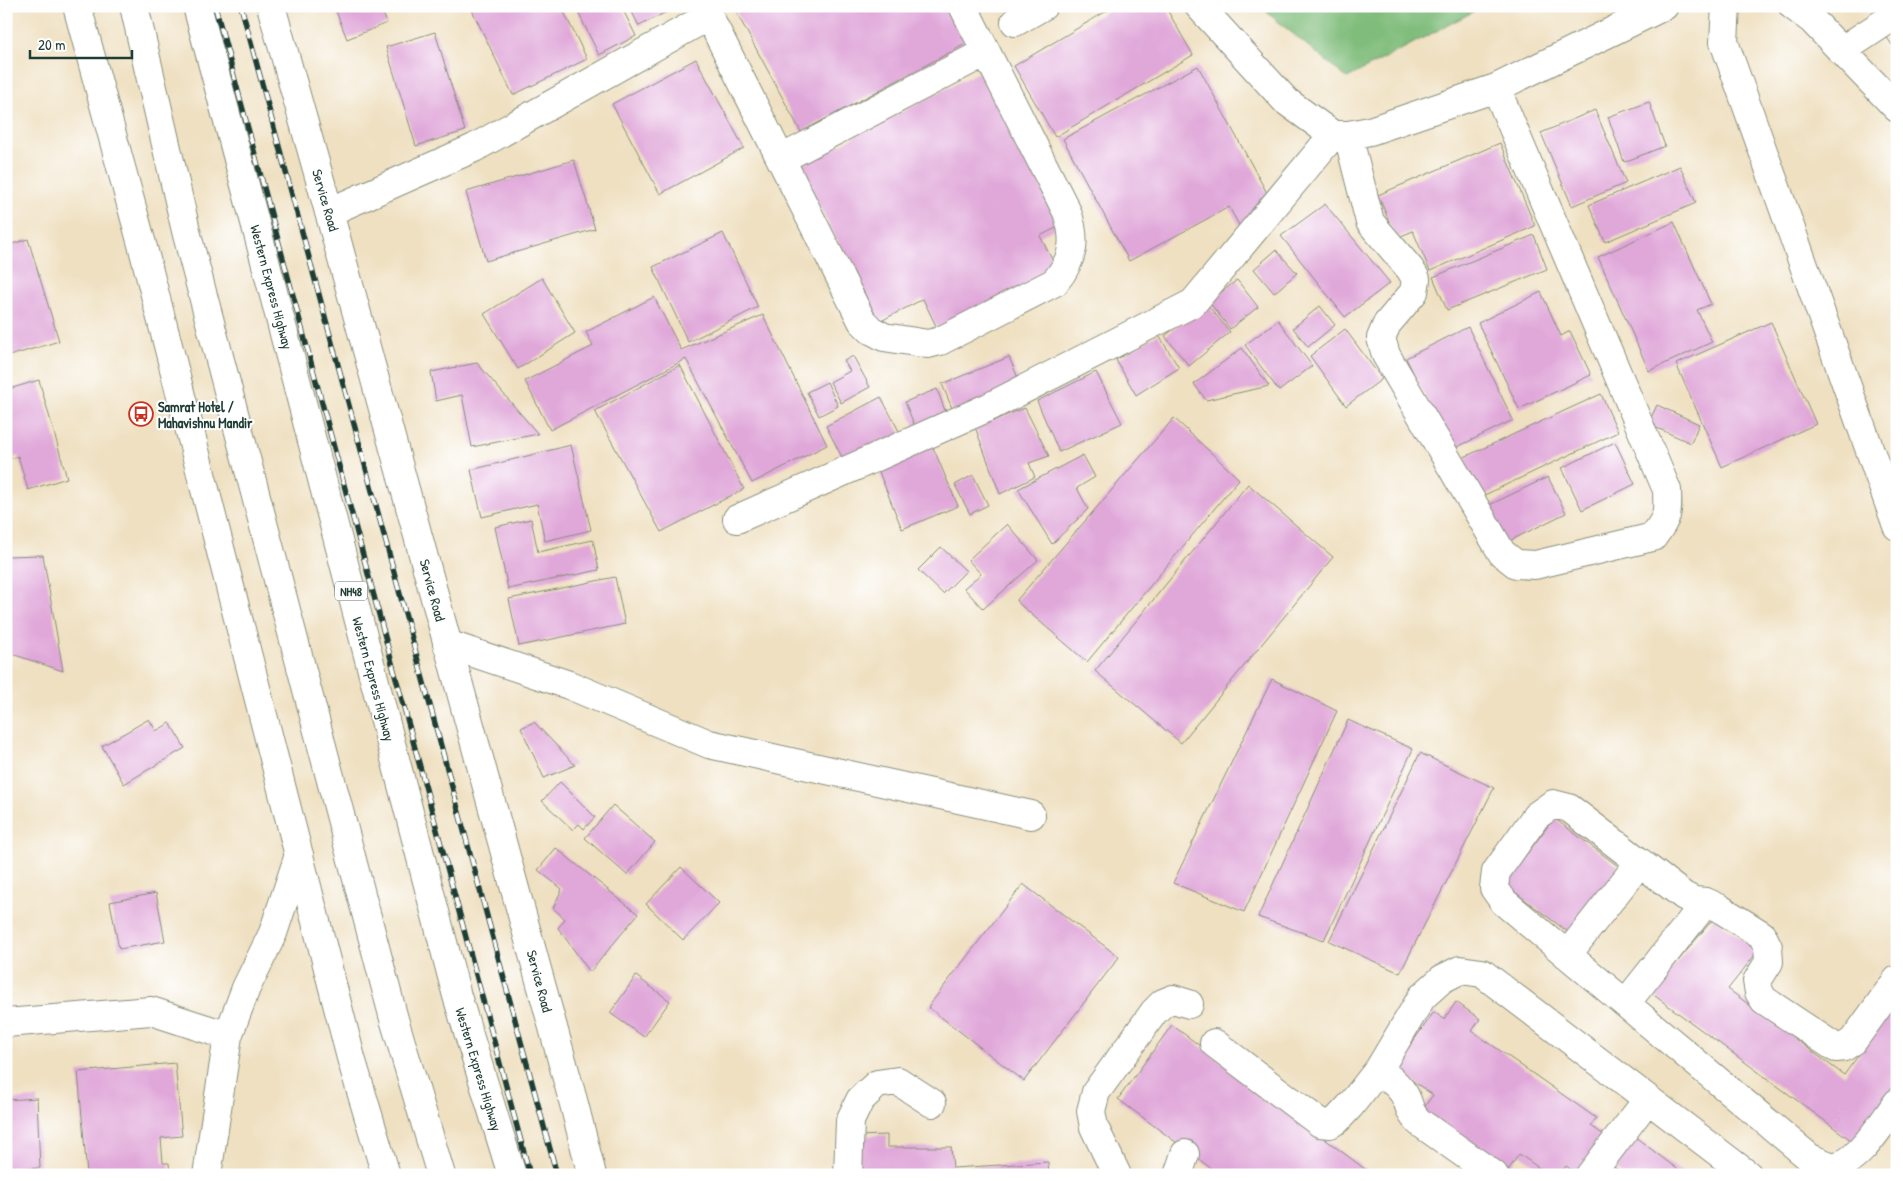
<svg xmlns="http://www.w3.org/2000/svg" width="1903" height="1181" font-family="'Patrick Hand',sans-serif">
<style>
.forest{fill:#80bd7c;stroke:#507d58}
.building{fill:#e0a7d9}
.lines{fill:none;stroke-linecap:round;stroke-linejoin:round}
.minor-casing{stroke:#878e7a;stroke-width:30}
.major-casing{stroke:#878e7a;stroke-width:30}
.highway-casing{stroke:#878e7a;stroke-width:30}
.minor{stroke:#fff;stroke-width:28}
.major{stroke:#fff;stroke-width:28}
.highway{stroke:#fff;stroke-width:28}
.rail-casing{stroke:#1f3d34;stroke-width:5.5}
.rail{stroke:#fff;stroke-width:4;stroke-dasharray:11;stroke-linecap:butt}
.labels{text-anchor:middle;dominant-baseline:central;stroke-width:4;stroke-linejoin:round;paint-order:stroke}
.shield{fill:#fff;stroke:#627771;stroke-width:1}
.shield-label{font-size:12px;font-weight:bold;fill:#1f3d34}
.street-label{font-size:14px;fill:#1f3d34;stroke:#fff}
.poi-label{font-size:14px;font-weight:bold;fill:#1f3d34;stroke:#fff;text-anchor:start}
</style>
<rect width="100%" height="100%" fill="#fff"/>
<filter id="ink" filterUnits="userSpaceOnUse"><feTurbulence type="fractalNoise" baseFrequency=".02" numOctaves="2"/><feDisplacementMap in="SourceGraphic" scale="10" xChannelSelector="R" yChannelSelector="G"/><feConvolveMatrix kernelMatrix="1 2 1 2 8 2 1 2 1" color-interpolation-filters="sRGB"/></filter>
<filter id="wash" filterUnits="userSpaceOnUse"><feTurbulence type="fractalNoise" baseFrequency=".0096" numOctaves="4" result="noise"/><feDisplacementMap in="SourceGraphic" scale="20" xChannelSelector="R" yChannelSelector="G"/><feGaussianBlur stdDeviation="1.12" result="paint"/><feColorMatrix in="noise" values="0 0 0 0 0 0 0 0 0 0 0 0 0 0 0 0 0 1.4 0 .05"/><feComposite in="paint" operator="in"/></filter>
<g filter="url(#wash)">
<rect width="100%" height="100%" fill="#efe0c1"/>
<!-- forest -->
<path class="forest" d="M1263,6h221l-137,72 -78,-64z"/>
<g id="blocks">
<!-- building -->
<path class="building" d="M334,6h65l-16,7 4,10 -40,16z
M470,6h91l26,53 -74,36z
M575,6h46l15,30 -37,19z
M629,6h42l1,3 -33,17z
M733,6h220l18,35 -170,91z
M1115,6h50l28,49 -138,82 -41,-71z
M1897,18v34l-16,-23z
M435,32l30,99 -49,15 -30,-99z
M696,59l48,89 -84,46 -48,-90z
M1198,66l76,140 -35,19 -10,-18 -100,54 -66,-122z
M984,69l76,157 -20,10 17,33 -119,61 -15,-31 -44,23 -80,-156z
M1649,102l16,44 -41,16 -16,-45z
M1595,110l31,73 -54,23 -31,-73z
M1500,143l35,83 -105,45 -17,-40 -17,7 -18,-43z
M574,160l21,69 -109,32 -20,-69z
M1680,166l16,37 -91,39 -16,-37z
M1325,204l65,79 -45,34 -64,-81z
M1674,222l37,82 -14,6 15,32 -63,29 -51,-114z
M723,233l35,74 -70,35 -35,-75z
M1534,235l13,34 -100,41 -14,-33z
M28,239l31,102 -53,16v-111z
M1276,250l21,23 -23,20 -20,-24z
M542,278l33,55 -57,36 -34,-55z
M1237,280l21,27 -28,22 -21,-27z
M1541,292l20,44 9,-5 21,44 -72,34 -41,-86z
M654,297l27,53 82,-35 64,130 -75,38 -66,-124 -136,71 -25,-49 68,-35 -7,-14z
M1206,303l24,29 -41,34 -24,-30z
M1320,306l15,19 -27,22 -15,-19z
M1278,320l34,46 -33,25 -34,-46z
M1771,322l45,102 -94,43 -46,-103z
M1468,327l45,93 -62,30 -45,-92z
M1345,329l37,50 -36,27 -36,-50z
M1158,334l21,34 -43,27 -20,-35z
M1242,348l27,38 -63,14 -12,-16z
M853,356l17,31 -29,16 -11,-21 20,-11 -6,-10z
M1009,357l12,28 -67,28 -12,-29z
M477,363l61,71 -66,13 -10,-52 -26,6 -5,-29z
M680,365l64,124 -83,43 -66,-121z
M1096,372l26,51 -63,29 -22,-51z
M39,380l28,98 -39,12 -10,-34 -12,4v-70z
M827,382l11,24 -19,10 -12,-24z
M937,389l10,27 -31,13 -11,-27z
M1601,394l17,38 -140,66 -18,-39z
M881,397l20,38 -56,28 -19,-37z
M1657,405l42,19 -8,19 -43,-19z
M1025,408l24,48 -20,7 6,14 -35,17 -25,-67z
M1174,418l65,61 -152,183 -71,-61z
M1615,442l20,42 -53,26 -20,-42z
M571,445l20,85 -46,11 -8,-37 -55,13 -11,-47z
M932,445l26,61 -56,23 -25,-62z
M1083,455l12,22 -18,11 11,21 -36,35 -34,-55z
M973,475l15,30 -18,9 -15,-29z
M1548,477l18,36 -63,31 -18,-37z
M1248,484l85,73 -152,186 -86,-72z
M531,519l7,33 55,-12 6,30 -91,19 -13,-62z
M1007,524l31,36 -55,49 -19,-21 17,-14 -13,-14z
M941,547l25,24 -23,23 -25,-24z
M43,555l20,116 -57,-19v-96z
M615,577l10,47 -106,22 -10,-47z
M1272,679l65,32 -93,201 -71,-29z
M149,719l7,12 14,-8 15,25 -61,36 -22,-38z
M1348,720l65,29 -89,191 -66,-23z
M534,722l41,43 -31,13 -23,-50z
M1420,753l74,35 -94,185 -71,-32z
M560,782l35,35 -11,12 -5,-5 -6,6 -31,-29z
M613,805l42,37 -28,33 -42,-37z
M1554,818l72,54 -50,66 -72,-54z
M556,848l82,66 -48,58 -32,-44 7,-9 -12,-11 9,-19 -24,-19z
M681,867l38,36 -36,37 -37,-36z
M1023,884l96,73 -95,124 -96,-74z
M156,893l9,48 -46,8 -9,-47z
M1714,918l44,33 -30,38 116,86 53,-72v93l-38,50 -208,-153z
M636,976l34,25 -26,36 -34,-24z
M1456,1002l24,17 -8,12 124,87 -5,8 16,11 -29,38 -12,-9 -7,9h-10l-30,-21 -14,21 -86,-61 14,-19 -39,-27 40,-56 10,7z
M1172,1025l201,150h-153l-102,-76z
M175,1063l7,73 -21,2 2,25h6l1,12h-62v-3l-21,2 -9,-102z
M37,1098l3,70 -34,2v-70z
M887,1135v12h64l2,21 95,-6 1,13h-191l-1,-39z
M1634,1136l51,39h-62l-11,-10z"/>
</g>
</g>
<g filter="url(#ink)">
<use href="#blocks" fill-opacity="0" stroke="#878e7a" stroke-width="1"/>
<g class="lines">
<!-- minor casing -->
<g class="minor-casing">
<path id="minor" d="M1199,6l87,95 47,34h15l22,-4 126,-43 168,-82
M1726,6l-2,36 173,484
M1793,6l19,14 85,88
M1015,22l28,-16
M1841,51l56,-37
M1348,135l22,87 40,47 6,10 -2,13 -27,32 -6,14 5,17 116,198 14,11 19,1 118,-28c15,-20 15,-22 14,-47l-171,-402
M781,159l205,-107
M329,212l145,-64 235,-132 153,305 9,9 13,7 44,7 12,-3 115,-59c19,-23 22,-42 12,-70l-104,-206
M737,519l252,-112 204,-104 140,-168
M447,644l122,41 140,59 322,71
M1567,955l73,-93
M1897,980l-44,61 -9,6 -8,1 -72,-48 -5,-8 -2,-11 12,-19 -1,-15 -6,-12 -43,-27 -13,-6 -12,-1 -10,-5 -115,-88 -16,-4 -17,12 -40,56 -2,16 10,14 306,256c6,2 15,7 22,8 24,2 51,-45 65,-63
M1626,1003l80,-101
M6,1023l145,-12 77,25
M1214,1043l106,80 10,1 7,-4 13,-14 29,-37 43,-72 20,-18 18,-9 22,3 266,202
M1379,1069c9,9 22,17 27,29 5,11 3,14 13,24l75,53
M207,1175l21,-139 18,-48 27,-55 26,-78
M848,1175l2,-54 10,-21 17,-16 21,-3 34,22
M1117,1175l-23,-48 -3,-16 5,-19 58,-80 9,-9 10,-4 16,5
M1178,1175l7,-21
M1590,1175l58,-76"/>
</g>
<!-- major casing -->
<g class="major-casing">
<path id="major" d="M77,6l66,242 208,810 35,117
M271,6l58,206 245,892 18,71"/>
</g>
<!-- highway casing -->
<g class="highway-casing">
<path id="highway" d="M134,6l53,229 207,784 47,156
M197,6l56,209 204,781 55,179"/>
</g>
<!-- minor -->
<use href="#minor" class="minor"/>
<!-- major -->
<use href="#major" class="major"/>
<!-- highway -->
<use href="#highway" class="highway"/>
<!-- rail casing -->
<g class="rail-casing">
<path id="rail" d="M215,6l315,1169
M241,6l316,1169"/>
</g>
<!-- rail -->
<use href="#rail" class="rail"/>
</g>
</g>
<!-- icons -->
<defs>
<g id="bus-ring" transform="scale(1.25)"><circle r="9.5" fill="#fff" stroke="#c8321e" stroke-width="1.5"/><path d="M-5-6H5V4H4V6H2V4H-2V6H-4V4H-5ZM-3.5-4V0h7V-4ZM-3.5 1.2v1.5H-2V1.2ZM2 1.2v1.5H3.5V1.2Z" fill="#c8321e"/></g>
</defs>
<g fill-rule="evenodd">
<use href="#bus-ring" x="141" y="414"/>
</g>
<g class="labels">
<!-- shield labels -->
<rect class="shield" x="335" y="581.5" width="32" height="19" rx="4"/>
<g class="shield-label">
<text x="351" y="591">NH48</text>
</g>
<!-- street labels -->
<g class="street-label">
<text transform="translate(326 200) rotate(74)">Service Road</text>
<text transform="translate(272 287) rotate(75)">Western Express Highway</text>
<text transform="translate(433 590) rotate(75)">Service Road</text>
<text transform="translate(374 679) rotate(75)">Western Express Highway</text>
<text transform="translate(540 981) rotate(75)">Service Road</text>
<text transform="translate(479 1069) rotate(73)">Western Express Highway</text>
</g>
<!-- poi labels -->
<g class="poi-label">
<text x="158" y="406">Samrat Hotel /<tspan x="158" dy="16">Mahavishnu Mandir</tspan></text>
</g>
</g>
<!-- margin -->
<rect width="1903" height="1181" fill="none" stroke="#fff" stroke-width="25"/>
<!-- scale -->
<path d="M30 50v8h102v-8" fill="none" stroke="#1f3d34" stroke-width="2.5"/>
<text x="38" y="50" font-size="15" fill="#1f3d34" stroke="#ffffff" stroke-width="4" paint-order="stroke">20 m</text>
</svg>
